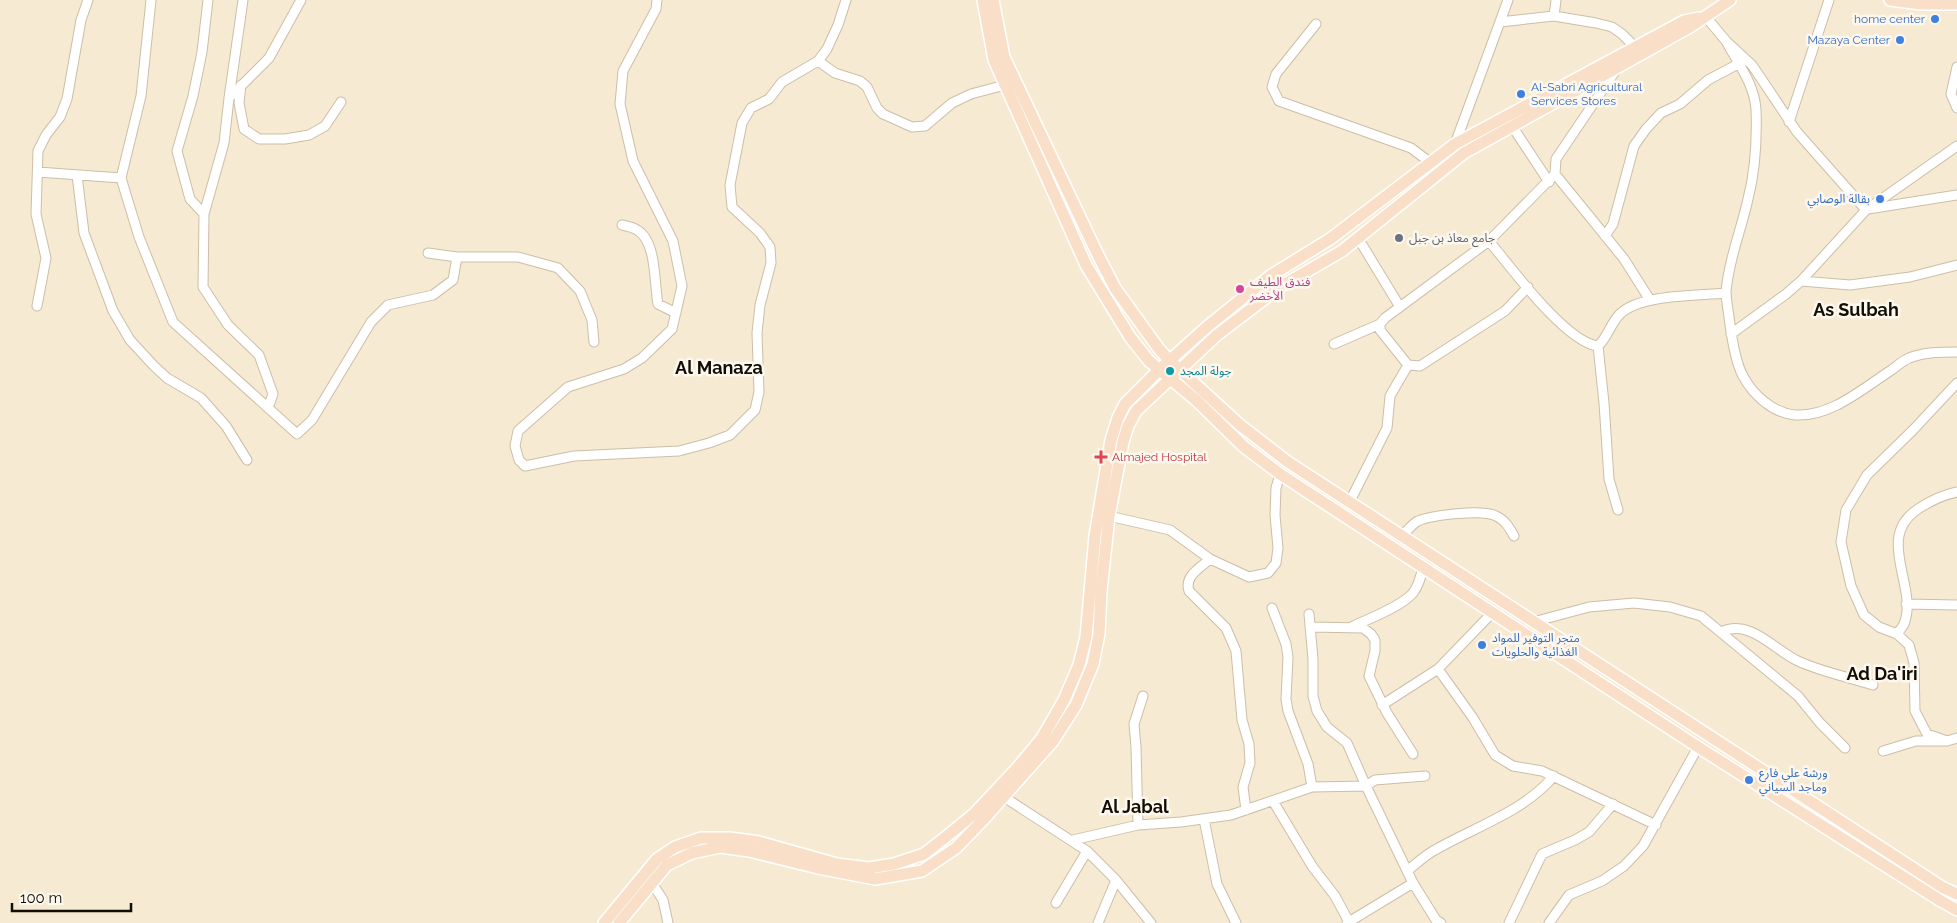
<svg xmlns="http://www.w3.org/2000/svg" width="1957" height="923" font-family="Raleway,'Noto Sans Arabic',sans-serif">
<style>
.lines{fill:none;stroke-linecap:round;stroke-linejoin:round}
.minor-casing{stroke:#ccbea8;stroke-width:11}
.major-casing{stroke:#fff;stroke-width:14}
.minor{stroke:#fff;stroke-width:9}
.major{stroke:#f9dfc8;stroke-width:11}
.shop-dot{fill:#3f7fe0;stroke:#fdf8ef;stroke-width:2}
.worship-dot{fill:#6b7280;stroke:#fdf8ef;stroke-width:2}
.hotel-dot{fill:#d1479c;stroke:#fdf8ef;stroke-width:2}
.culture-dot{fill:#0f9aa8;stroke:#fdf8ef;stroke-width:2}
.health-dot{fill:#e0444e;stroke:#fdf8ef;stroke-width:2}
.labels{text-anchor:middle;dominant-baseline:central;stroke-width:5;stroke-linejoin:round;paint-order:stroke}
.shop-label{font-size:12px;fill:#366cbe;stroke:#fdf8ef;text-anchor:end}
.worship-label{font-size:12px;fill:#5b616d;stroke:#fdf8ef;text-anchor:start}
.hotel-label{font-size:12px;fill:#b23c85;stroke:#fdf8ef;text-anchor:start}
.culture-label{font-size:12px;fill:#0d838f;stroke:#fdf8ef;text-anchor:start}
.health-label{font-size:12px;fill:#be3a42;stroke:#fdf8ef;text-anchor:start}
.district-label{font-size:18px;font-weight:bold;fill:#120e06;stroke:#fdf8ef}
</style>
<rect width="100%" height="100%" fill="#f7ead2"/>
<g class="lines">
<!-- minor casing -->
<g class="minor-casing">
<path id="minor" d="M151,0l-10,96 -20,82 18,59 34,85 124,112 15,-14 59,-98 17,-17 45,-10 20,-15 4,-23
M657,0l-1,9 -33,62 -3,33 13,57 40,80 9,45 -10,43 -30,29 -18,11 -56,18 -50,44 -3,15 4,14 6,6 49,-10 105,-5 30,-8 21,-8 25,-25 4,-18 -2,-59 3,-28 11,-42 -1,-16 -10,-14 -28,-26 -2,-22 12,-62 9,-15 18,-9 13,-17 36,-21 9,-12 11,-24 8,-25
M1554,16l2,-16
M1706,17l20,24 26,24 45,67 69,78
M1500,22l54,-6 42,7 16,4 10,7 14,14
M1316,24l-40,50 -4,13 7,14 132,47 20,15 8,10
M1726,41c12,23 28,42 30,68 1,28 -1,63 -8,90 -7,32 -19,59 -22,92 0,8 2,18 3,26 2,16 6,45 14,59 10,19 30,37 52,39 36,2 67,-26 95,-44 6,-4 12,-10 19,-13 16,-6 31,-6 48,-6
M818,61l17,12 25,8 7,6 10,21 6,6 29,13 13,-1 27,-23 19,-9 34,-9
M1957,67l-6,27 6,14
M241,85l-2,18 5,26 15,10h26l24,-4 16,-9 16,-24
M229,98l14,-98
M1789,122l40,-122
M1512,126l37,56
M1455,144l53,-144
M38,172l83,6
M1555,174l69,85 26,41
M77,175l7,58 29,78 17,29 24,26 13,12 34,20 25,28 21,34
M1868,209l89,-14
M204,214l-14,-15 -13,-48 16,-55 9,-44 6,-52
M622,225c5,1 11,2 15,5 20,11 17,54 21,74l18,9
M1605,236l8,-12 21,-78 12,-17 15,-16 19,-9 28,-24 30,-16
M1358,238l42,69
M1489,241c21,25 77,102 109,105
M428,253l29,4h61l40,11 22,23 12,29 2,22
M1801,281l49,4 60,-8 47,-12
M37,306l9,-48 -10,-44 2,-63 8,-16 14,-18 7,-18 14,-79 7,-20
M1380,324v6l28,35 12,1 85,-55 23,-24
M1731,334l55,-40 15,-13 65,-71 91,-64
M1334,344l46,-20 5,-6 104,-77 66,-67 1,-15 62,-92
M1598,346l6,57 5,76 9,31
M1598,346c10,-9 12,-22 22,-32 20,-20 78,-18 106,-21
M268,408l5,-14 -14,-39 -31,-30 -25,-38 1,-73 20,-71 5,-45 40,-40 32,-58
M1349,503l38,-75 3,-32 18,-31
M1109,516l61,14 40,29 39,18 19,-4 8,-10 2,-15 -3,-33 1,-27 4,-14
M1401,537c5,-5 11,-13 17,-16 14,-6 65,-12 78,-5 9,4 13,11 18,20
M1210,559c-10,9 -26,17 -21,32l37,37 10,23 6,69 7,24 1,19 -7,24 3,23
M1906,604l51,1
M1272,608l14,36 2,13 -2,42 2,12 20,53 4,23
M1309,614l4,45v37l4,15 10,16 20,16 19,43 47,97 23,37 5,3
M1533,622l56,-15 45,-4 36,4 31,9 97,80 22,27 25,25
M1353,626c16,-7 49,-20 60,-33 6,-8 8,-17 10,-26
M1310,627l53,1 8,6 4,6v11l-6,25 18,37 26,41
M1721,632c29,-14 53,18 77,29 24,11 50,16 75,24
M1897,634c2,-3 5,-6 7,-10 15,-37 -30,-86 14,-115 12,-8 25,-14 39,-17
M1438,669l35,49 22,37 18,11 29,5 114,54
M1382,705l56,-36 55,-57
M1947,741l-20,-7 -12,-23 -1,-48 -5,-18 -12,-11 -18,-7 -15,-12 -13,-29 -10,-44 5,-32 21,-35 46,-45 44,-47
M1883,751l33,-10h31l10,-3
M1004,797l83,54 29,29 35,43
M1273,801l39,65 23,30 14,26
M1204,819l13,65 19,39
M1138,825l-2,-78 -2,-23 9,-28
M1073,840l65,-15 43,-3 50,-7 81,-28 54,-1 9,-6 50,-4
M1407,871c9,-7 18,-16 28,-21 41,-24 87,-37 119,-74
M652,883l11,17 5,23
M1056,903l31,-52
M1098,923l18,-43
M1347,923l66,-40
M1509,923l33,-69 33,-14 14,-8 24,-28
M1549,923l20,-28 33,-14 22,-15 19,-20 55,-99"/>
</g>
<!-- major casing -->
<g class="major-casing">
<path id="major" d="M983,0l11,60 92,205 44,72 19,24 47,39 48,47 36,27 418,273 243,154 16,9
M993,0l11,57 94,198 17,33 44,61 11,12 70,64 48,37 654,425 15,7
M1890,0l31,4h36
M604,923l53,-64 18,-12 26,-9h29l29,4 78,22 32,4 25,-4 30,-10 23,-18 27,-22 45,-48 23,-28 22,-38 15,-35 7,-28 9,-101 16,-96 7,-22 7,-14 34,-34 49,-44 62,-50 60,-37 125,-95 229,-123 15,-3
M619,923l48,-58 25,-12 28,-6 29,4 69,17 57,11 47,-8 34,-23 27,-28 70,-79 23,-36 17,-41 6,-30 2,-43 8,-75 14,-74 5,-16 8,-15 81,-76 63,-48 62,-36 122,-98 226,-126 40,-27"/>
</g>
<!-- minor -->
<use href="#minor" class="minor"/>
<!-- major -->
<use href="#major" class="major"/>
</g>
<!-- markers -->
<g class="shop-dot">
<circle cx="1935" cy="19" r="5"/>
<circle cx="1900" cy="40" r="5"/>
<circle cx="1521" cy="94" r="5"/>
<circle cx="1880" cy="199" r="5"/>
<circle cx="1482" cy="645" r="5"/>
<circle cx="1749" cy="780" r="5"/>
</g>
<circle class="worship-dot" cx="1399" cy="238" r="5"/>
<circle class="hotel-dot" cx="1240" cy="289" r="5"/>
<circle class="culture-dot" cx="1170" cy="371" r="5"/>
<path class="health-dot" d="M1098.5 449.5h5v5h5v5h-5v5h-5v-5h-5v-5h5z"/>
<g class="labels">
<!-- shop labels -->
<g class="shop-label">
<text x="1925" y="19">home center</text>
<text x="1890" y="40">Mazaya Center</text>
<text x="1531" y="87" text-anchor="start">Al-Sabri Agricultural<tspan x="1531" dy="14">Services Stores</tspan></text>
<text x="1870" y="199">بقالة الوصابي</text>
<text x="1492" y="638" text-anchor="start">متجر التوفير للمواد<tspan x="1492" dy="14">الغذائية والحلويات</tspan></text>
<text x="1759" y="773" text-anchor="start">ورشة علي فارع<tspan x="1759" dy="14">وماجد السياني</tspan></text>
</g>
<!-- worship labels -->
<g class="worship-label">
<text x="1409" y="238">جامع معاذ بن جبل</text>
</g>
<!-- hotel labels -->
<g class="hotel-label">
<text x="1250" y="282">فندق الطيف<tspan x="1250" dy="14">الأخضر</tspan></text>
</g>
<!-- culture labels -->
<g class="culture-label">
<text x="1180" y="371">جولة المجد</text>
</g>
<!-- health labels -->
<g class="health-label">
<text x="1112" y="457">Almajed Hospital</text>
</g>
<!-- district labels -->
<g class="district-label">
<text x="1856" y="309">As Sulbah</text>
<text x="719" y="367">Al Manaza</text>
<text x="1882" y="673">Ad Da'iri</text>
<text x="1135" y="806">Al Jabal</text>
</g>
</g>
<!-- scale -->
<path d="M12 903v8h119v-8" fill="none" stroke="#120e06" stroke-width="2.5"/>
<text x="20" y="903" font-size="15" fill="#120e06" stroke="#fdf8ef" stroke-width="4" paint-order="stroke">100 m</text>
</svg>
